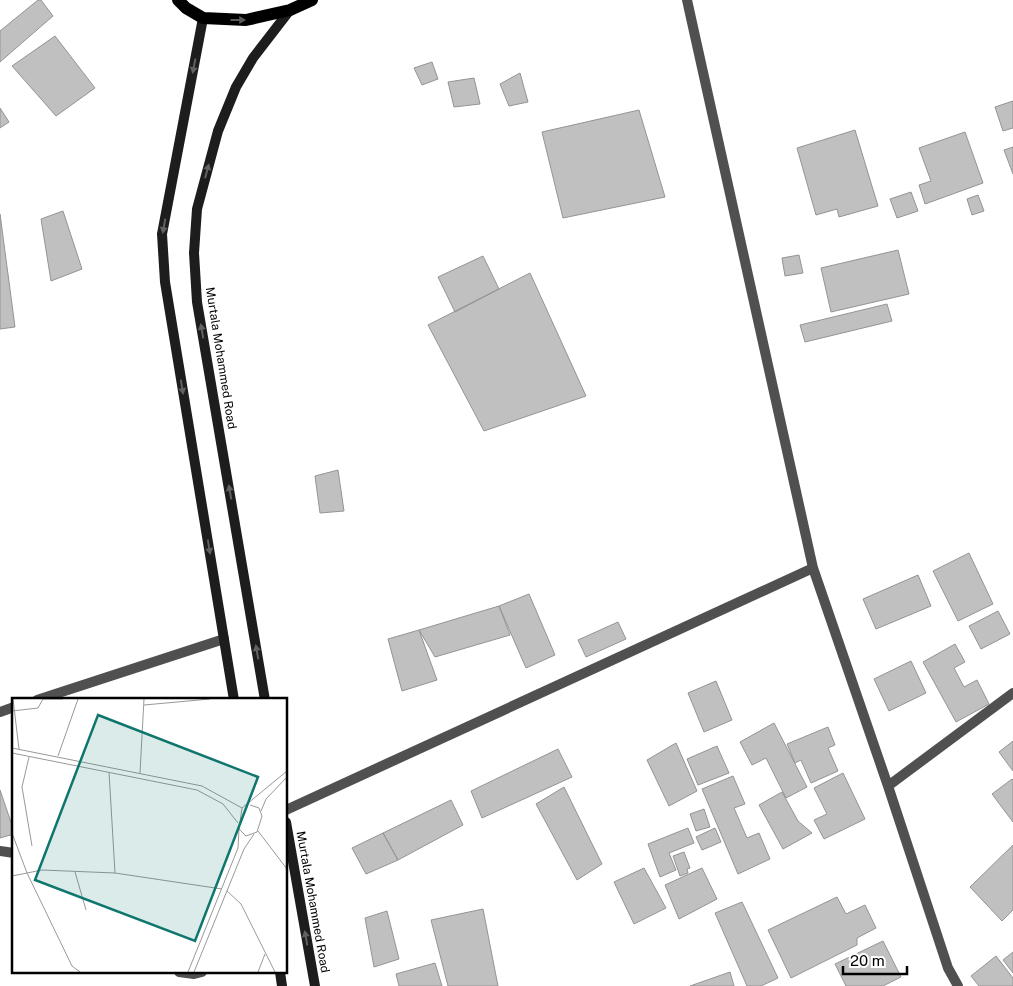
<svg xmlns="http://www.w3.org/2000/svg" width="1013" height="986" font-family="'Public Sans',sans-serif">
<style>
.building{fill:#c0c0c0;stroke:#949494}
.lines{fill:none;stroke-linecap:round;stroke-linejoin:round}
.service{stroke:#505050;stroke-width:10}
.minor{stroke:#505050;stroke-width:10}
.secondary{stroke:#1d1d1d;stroke-width:10}
.primary{stroke:#000;stroke-width:12}
.oneway{fill:#595959}
.oneway2{fill:#616161}
.labels{text-anchor:middle;dominant-baseline:central;stroke-width:4;stroke-linejoin:round;paint-order:stroke}
.street-label{font-size:12px;fill:#000;stroke:#fff}
.inset-road{fill:none;stroke:#999;stroke-width:1}
.view{fill:#0f766e;fill-opacity:0.15;stroke:#0f766e;stroke-width:2.5}
.inset-edge{fill:none;stroke:#000;stroke-width:2.5}
</style>
<rect width="100%" height="100%" fill="#fff"/>
<!-- building -->
<path class="building" d="M38,0h3l12,16 -53,46v-31z
M55,36l40,52 -39,28 -44,-50z
M432,62l6,17 -16,6 -8,-17z
M520,73l8,29 -19,4 -9,-22z
M474,78l6,26 -26,3 -6,-25z
M1013,101v27l-10,3 -8,-24z
M0,108l9,14 -9,6z
M639,110l26,87 -102,21 -21,-86z
M855,130l23,76 -39,11 -2,-8 -21,6 -19,-67z
M965,132l18,51 -58,21 -6,-19 12,-4 -12,-33z
M1013,147v27l-9,-24z
M911,192l7,19 -21,7 -7,-19z
M978,195l6,16 -12,4 -5,-16z
M63,211l19,58 -31,12 -10,-62z
M0,214l15,113 -15,2z
M898,250l11,44 -78,18 -10,-44z
M799,255l4,18 -18,3 -3,-18z
M483,256l16,33 -44,23 -17,-35z
M530,273l56,123 -102,35 -56,-106z
M887,304l5,17 -87,21 -5,-17z
M338,470l6,41 -24,2 -5,-37z
M969,553l24,51 -35,17 -25,-50z
M918,575l13,31 -55,23 -13,-30z
M529,594l26,61 -29,13 -27,-62z
M499,606l11,29 -75,22 -16,-27z
M998,611l12,23 -29,15 -12,-23z
M618,622l8,17 -40,18 -8,-17z
M419,630l18,50 -35,11 -14,-52z
M955,644l10,18 -11,6 10,19 13,-7 12,24 -33,18 -33,-60z
M911,661l15,32 -37,18 -15,-32z
M716,681l16,39 -28,12 -16,-39z
M774,723l33,64 -21,11 -20,-40 -14,7 -12,-23z
M828,727l7,18 -7,3 10,23 -27,12 -10,-23 -6,3 -8,-19z
M1013,741v30l-14,-19z
M676,743l21,48 -28,15 -22,-46z
M717,746l12,27 -31,12 -11,-26z
M558,749l14,28 -90,41 -11,-27z
M843,773l22,46 -41,20 -10,-19 13,-6 -13,-26z
M733,776l12,28 -11,4 13,30 12,-5 11,26 -32,15 -36,-85z
M1012,779l1,1v42l-21,-28z
M564,787l38,77 -25,16 -41,-76z
M0,790l14,41v3l-14,4z
M782,792l16,29 14,12 -29,16 -24,-44z
M451,800l12,25 -65,35 -15,-27z
M704,809l6,18 -14,4 -6,-17z
M688,828l6,15 -25,10 7,17 -16,7 -12,-33z
M715,828l6,14 -19,8 -6,-13z
M383,833l15,27 -32,14 -14,-26z
M1013,845v65l-11,11 -32,-34z
M684,852l6,16 -3,1 1,4 -8,3 -7,-20z
M644,868l22,40 -32,16 -20,-42z
M702,868l15,31 -38,20 -14,-34z
M837,897l9,17 19,-9 11,23 -19,10v7l-66,33 -23,-48z
M742,902l36,76 -17,8h-14l-32,-73z
M483,909l15,77h-50l-17,-66z
M387,911l12,48 -25,8 -9,-49z
M883,941l18,36 -18,9h-37l-11,-22z
M1013,952v21l-10,-13z
M996,956l17,22v8h-34l-8,-10z
M435,963l7,23h-43l-3,-12z
M730,972l4,14h-44z"/>
<g class="lines">
<!-- service -->
<path class="service" d="M0,851l14,2
M179,972l15,2 8,-2"/>
<!-- minor -->
<path class="minor" d="M687,0l126,568 75,218 60,182 10,18
M37,700l187,-61
M0,712l14,-5
M888,786l125,-93
M286,810l527,-242"/>
<!-- secondary -->
<path class="secondary" d="M203,18l-41,216 3,48 69,418
M265,700l-68,-398 -3,-49 3,-44 21,-78 18,-44 17,-29 37,-48
M286,822l29,164
M280,972l2,14"/>
<!-- primary -->
<path class="primary" d="M178,0l8,8 17,10 43,2 44,-10 22,-10"/>
</g>
<!-- one-way arrows -->
<defs><path id="oneway-solid" d="M-6-.8H1V-3.2L6.5 0L1 3.2V.8H-6Z" transform="scale(1.25)"/></defs>
<use class="oneway" href="#oneway-solid" transform="translate(238 20)"/>
<g class="oneway2">
<use href="#oneway-solid" transform="translate(194 66) rotate(101)"/>
<use href="#oneway-solid" transform="translate(207 171) rotate(-75)"/>
<use href="#oneway-solid" transform="translate(164 226) rotate(100)"/>
<use href="#oneway-solid" transform="translate(202 331) rotate(-100)"/>
<use href="#oneway-solid" transform="translate(182 387) rotate(81)"/>
<use href="#oneway-solid" transform="translate(230 492) rotate(-100)"/>
<use href="#oneway-solid" transform="translate(209 547) rotate(81)"/>
<use href="#oneway-solid" transform="translate(257 652) rotate(-100)"/>
<use href="#oneway-solid" transform="translate(306 938) rotate(-100)"/>
</g>
<g class="labels">
<!-- street labels -->
<g class="street-label">
<text transform="translate(221 358) rotate(81)">Murtala Mohammed Road</text>
<text transform="translate(313 902) rotate(80)">Murtala Mohammed Road</text>
</g>
</g>
<!-- overview -->
<g transform="translate(12 698)">
<rect width="275" height="275" fill="#fff"/>
<path class="inset-road" d="M1,1l6,50M31,1h20M132,7l66,-6M0,13l26,-3 5,-9M0,50l190,38 40,22M0,55l185,37 26,14 15,19M46,58l20,-57M17,59l-7,30 10,59M97,74l6,101M128,75l4,-74M238,107l9,3 3,8 -5,16 -11,4 -7,-7 3,-21 45,-37M249,113l5,-12 21,-22M246,133l29,38M0,135l15,40 45,93 8,6M63,174l11,38M0,178l30,-6 73,3 107,16M215,193l14,13 34,68M176,274l50,-124 1,-19M182,274l50,-123 10,-15M246,274l7,-18"/>
<path class="view" d="M86,17l160,62 -63,164 -160,-61z"/>
<rect width="275" height="275" class="inset-edge"/>
</g>
<!-- scale -->
<path d="M843 966v8h64v-8" fill="none" stroke="#000000" stroke-width="2.5"/>
<text x="850" y="966" font-size="15" fill="#000000" stroke="#ffffff" stroke-width="4" paint-order="stroke">20 m</text>
</svg>
